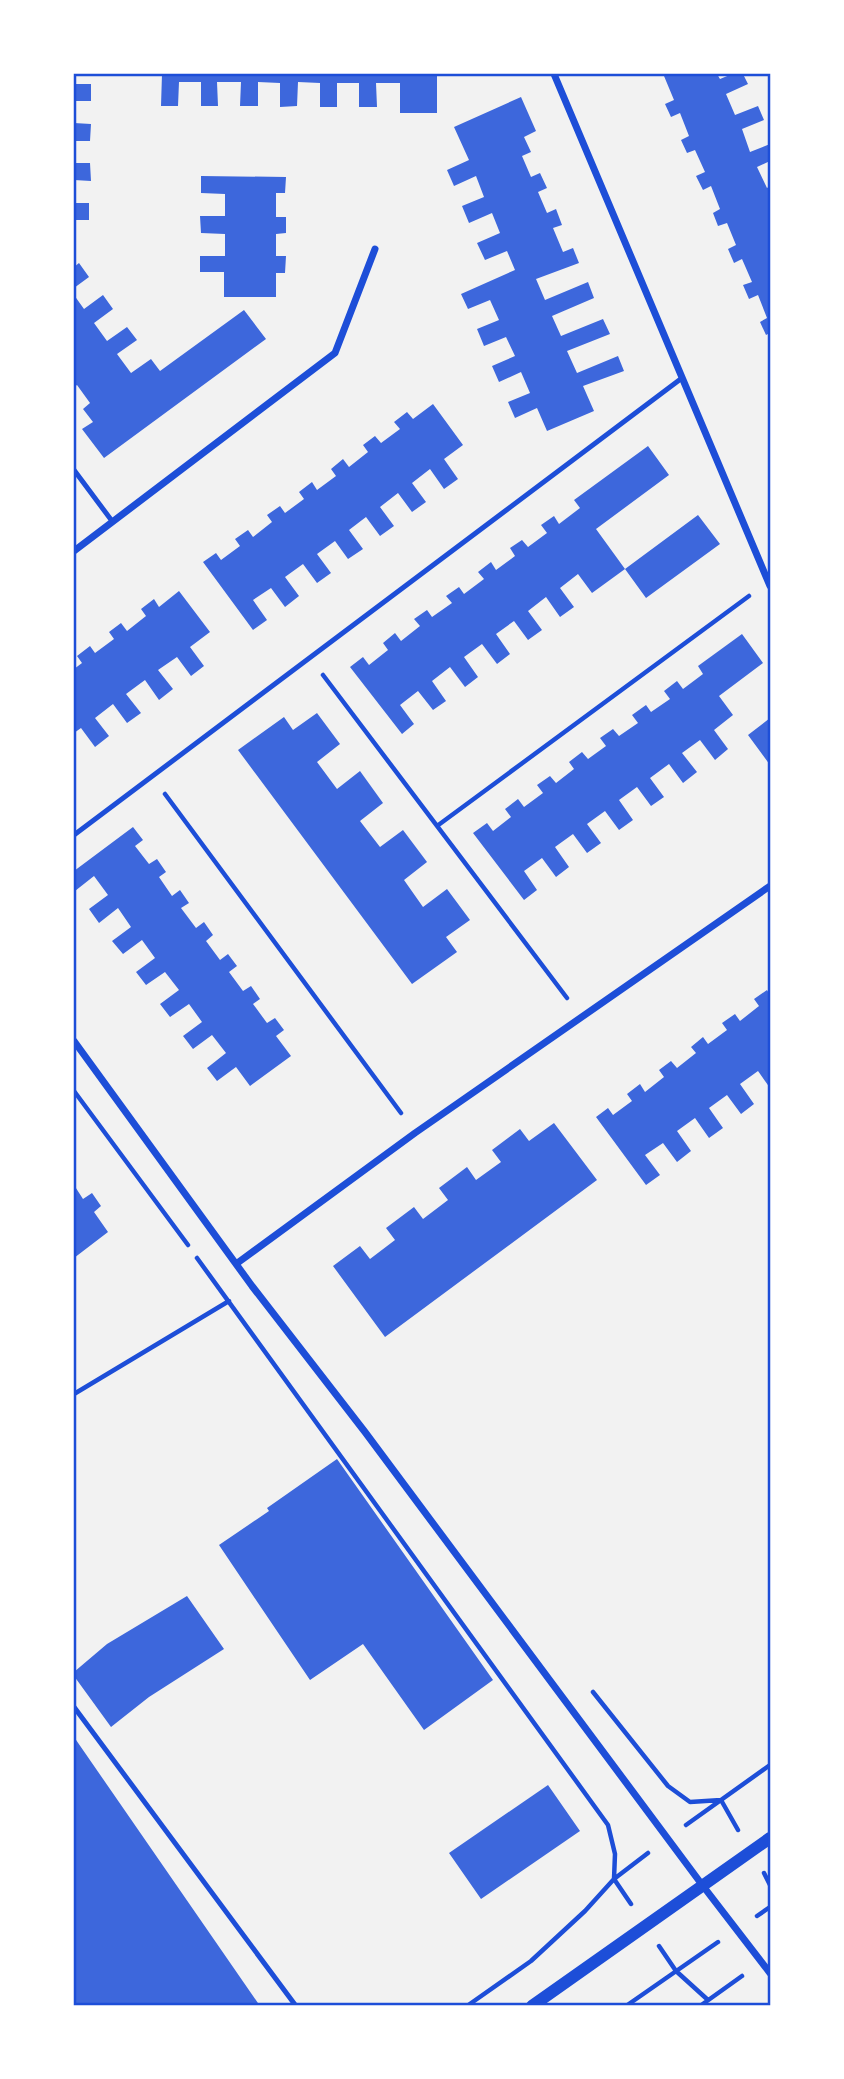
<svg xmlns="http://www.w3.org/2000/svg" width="844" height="2079" font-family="'Titillium Web',sans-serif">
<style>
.building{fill:#3d67dc}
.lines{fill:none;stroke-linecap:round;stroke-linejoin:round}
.path{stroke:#1d4ed8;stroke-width:4.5}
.service{stroke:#1d4ed8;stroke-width:5}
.minor{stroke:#1d4ed8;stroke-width:7}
.tertiary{stroke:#1d4ed8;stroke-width:12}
.neatline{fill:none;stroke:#1d4ed8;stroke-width:2.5}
</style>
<rect width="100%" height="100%" fill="#f2f2f2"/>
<!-- building -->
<path class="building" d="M162,74h275v39h-37v-30h-24l1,24h-18v-24h-22v24h-17v-24l-22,-1 -1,24 -17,1v-24l-22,-1v24h-18l1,-24h-24l1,24h-17v-24h-22l-1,24h-17z
M670,74h47l3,5 12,-5h11l5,10 -22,10 9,21 23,-9 6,14 -22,9 8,23 20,-8v17l-13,6 10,21 3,-2v147l-4,2 -6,-13 7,-4 -9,-23 -9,4 -6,-14 9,-3 -10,-23 -8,4 -6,-14 8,-4 -9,-22 -9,3 -5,-13 7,-4 -9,-23 -8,4 -7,-14 9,-4 -10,-22 -8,3 -6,-13 8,-4 -9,-23 -9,4 -6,-13 9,-4 -10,-24z
M74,84h17v17h-17z
M521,97l15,34 -12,6 7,15 -9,4 9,21 9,-4 7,15 -9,4 9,21 9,-4 6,16 -9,3 10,24 10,-4 6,15 -43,16 9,21 43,-18 6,16 -42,18 9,20 42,-17 7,15 -43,17 10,22 41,-17 6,15 -41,15 11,25 -47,20 -10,-23 -22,10 -7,-16 22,-9 -9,-21 -22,10 -7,-16 23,-10 -9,-19 -22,9 -7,-17 22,-9 -9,-20 -22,9 -7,-15 54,-24 -8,-19 -22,9 -8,-17 23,-10 -8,-20 -23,10 -7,-17 22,-9 -8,-21 -22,10 -7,-16 22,-10 -15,-33z
M74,123l17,1 -1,17h-16z
M74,163h16l1,18 -17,-1z
M201,176l85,1 -1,16h-9v24h10v16l-10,1v22h10l-1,17h-9v24h-52v-25h-24v-16h25v-22l-24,-1 -1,-17h25v-22l-24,-1z
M74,203h15v17h-15z
M79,263l10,14 -15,11v-21z
M74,295l10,14 19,-14 10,14 -19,14 13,18 20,-14 10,13 -20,14 14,19 20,-14 9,12 84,-61 22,29 -162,119 -22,-29 11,-7 -10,-13 7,-6 -13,-18 -3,2z
M433,404l30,41 -19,14 14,20 -14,10 -14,-20 -18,14 14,19 -14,10 -14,-19 -18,14 14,19 -14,10 -14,-19 -17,13 14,19 -15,10 -13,-18 -18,13 14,19 -14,10 -14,-19 -18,13 14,19 -14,11 -14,-19 -18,12 14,20 -14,10 -50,-68 13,-9 5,7 19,-14 -5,-7 13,-9 5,7 19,-15 -5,-7 13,-9 5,7 19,-14 -5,-7 13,-10 5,8 19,-14 -5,-7 12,-10 6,8 19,-15 -5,-7 12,-9 6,7 19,-14 -6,-7 13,-10 6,7z
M648,446l21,29 -73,54 29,40 73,-54 22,29 -74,54 -21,-29 -33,24 -14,-19 -18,14 14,19 -14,10 -14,-20 -18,14 14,19 -14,10 -14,-19 -18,13 14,20 -13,10 -15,-20 -18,13 14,20 -13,10 -15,-20 -18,14 14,20 -13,9 -15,-19 -18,14 14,19 -12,10 -52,-67 13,-10 6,8 19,-15 -5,-7 12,-10 6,8 19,-15 -6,-7 13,-9 5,7 20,-14 -6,-7 13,-9 5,7 20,-15 -6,-7 13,-10 5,8 19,-14 -5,-8 12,-8 6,7 19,-14 -6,-8 13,-9 5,8 21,-16 -6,-8z
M179,591l31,41 -20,15 14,19 -13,10 -14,-19 -19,13 15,19 -14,11 -14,-20 -19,14 15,19 -14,10 -14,-19 -18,14 14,18 -14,11 -14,-19 -7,5v-64l8,-6 -5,-7 13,-10 5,7 19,-14 -5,-7 12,-9 6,8 19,-15 -5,-7 13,-10 5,8z
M742,634l21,29 -44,33 14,19 -19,15 14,19 -13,11 -15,-20 -18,13 15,19 -14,11 -14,-19 -19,14 14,19 -13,9 -14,-19 -18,13 14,20 -14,10 -14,-19 -18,13 14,19 -14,10 -14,-19 -18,13 14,20 -13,10 -14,-19 -18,13 13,19 -13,10 -51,-67 14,-10 6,8 18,-14 -6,-8 13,-10 6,8 19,-14 -6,-8 13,-9 6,7 18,-14 -5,-7 13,-10 6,7 18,-13 -6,-8 13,-9 6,7 19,-13 -6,-8 14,-10 5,7 19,-13 -6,-8 13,-10 6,8 20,-15 -5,-8z
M317,713l23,31 -23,18 20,27 23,-18 23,32 -23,18 20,26 23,-17 24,32 -23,18 19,27 24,-18 23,31 -24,17 11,15 -45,32 -174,-234 46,-33 9,13z
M770,718v47l-22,-30z
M133,827l10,13 -8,6 14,18 8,-5 9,13 -7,5 13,19 8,-6 9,13 -8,5 15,20 8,-6 9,13 -7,6 14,19 8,-6 9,12 -8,6 14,19 8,-5 9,13 -7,5 14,19 8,-5 9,12 -8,6 15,20 -41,30 -14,-19 -19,14 -10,-13 19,-15 -14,-18 -19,14 -10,-13 19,-14 -13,-18 -19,13 -10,-13 19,-14 -14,-18 -19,13 -10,-13 19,-14 -13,-18 -19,14 -11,-13 19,-14 -13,-19 -19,15 -10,-14 19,-14 -14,-19 -19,15 -1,-3v-17z
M767,990l3,5v93l-12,-17 -18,13 14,20 -13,10 -14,-19 -18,13 14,20 -14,10 -14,-20 -18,13 14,20 -14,11 -14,-19 -18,12 15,20 -14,10 -50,-68 12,-9 5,7 19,-14 -5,-7 13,-10 5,8 19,-15 -5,-7 12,-9 6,7 19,-15 -5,-6 12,-10 5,7 19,-14 -5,-7 13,-9 5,7 19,-15 -5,-7z
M554,1123l43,57 -212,157 -52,-71 27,-20 10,13 25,-19 -9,-12 28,-21 9,12 25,-19 -9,-12 28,-21 9,13 25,-18 -9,-12 28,-21 9,12z
M74,1185l9,14 9,-6 9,13 -7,6 14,20 -34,26z
M337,1459l156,221 -69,50 -61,-86 -53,36 -91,-135 50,-34 -2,-3z
M187,1596l37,53 -75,48 -38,30 -37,-51v-4l33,-28z
M74,1737l186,269h-186z
M548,1785l32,46 -99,68 -32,-46z"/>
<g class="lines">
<!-- path -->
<path class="path" d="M323,675l244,323
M165,794l236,319
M437,826l312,-230
M74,1091l114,154
M197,1258l411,567 7,29 -1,25 17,25
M74,1394l155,-93
M593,1692l75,94 22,16 31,-2
M721,1800l17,30
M686,1825l84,-60
M764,1873l6,12
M757,1916l13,-9
M659,1946l17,25 32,29
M467,2006l64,-45 54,-50 29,-32 34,-26
M626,2006l92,-64
M700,2006l42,-30"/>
<!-- service -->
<path class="service" d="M74,470l38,51
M74,835l608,-457
M74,1707l222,299"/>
<!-- minor -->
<path class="minor" d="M554,74l216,512
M74,551l261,-198 40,-104
M74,1041l178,245 113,146 338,454 67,87
M236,1264l179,-131 355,-247"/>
<!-- tertiary -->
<path class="tertiary" d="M532,2006l238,-168"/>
</g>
<!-- border -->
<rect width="844" height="2079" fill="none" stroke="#ffffff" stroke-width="150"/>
<rect x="75" y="75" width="694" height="1929" class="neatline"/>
</svg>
